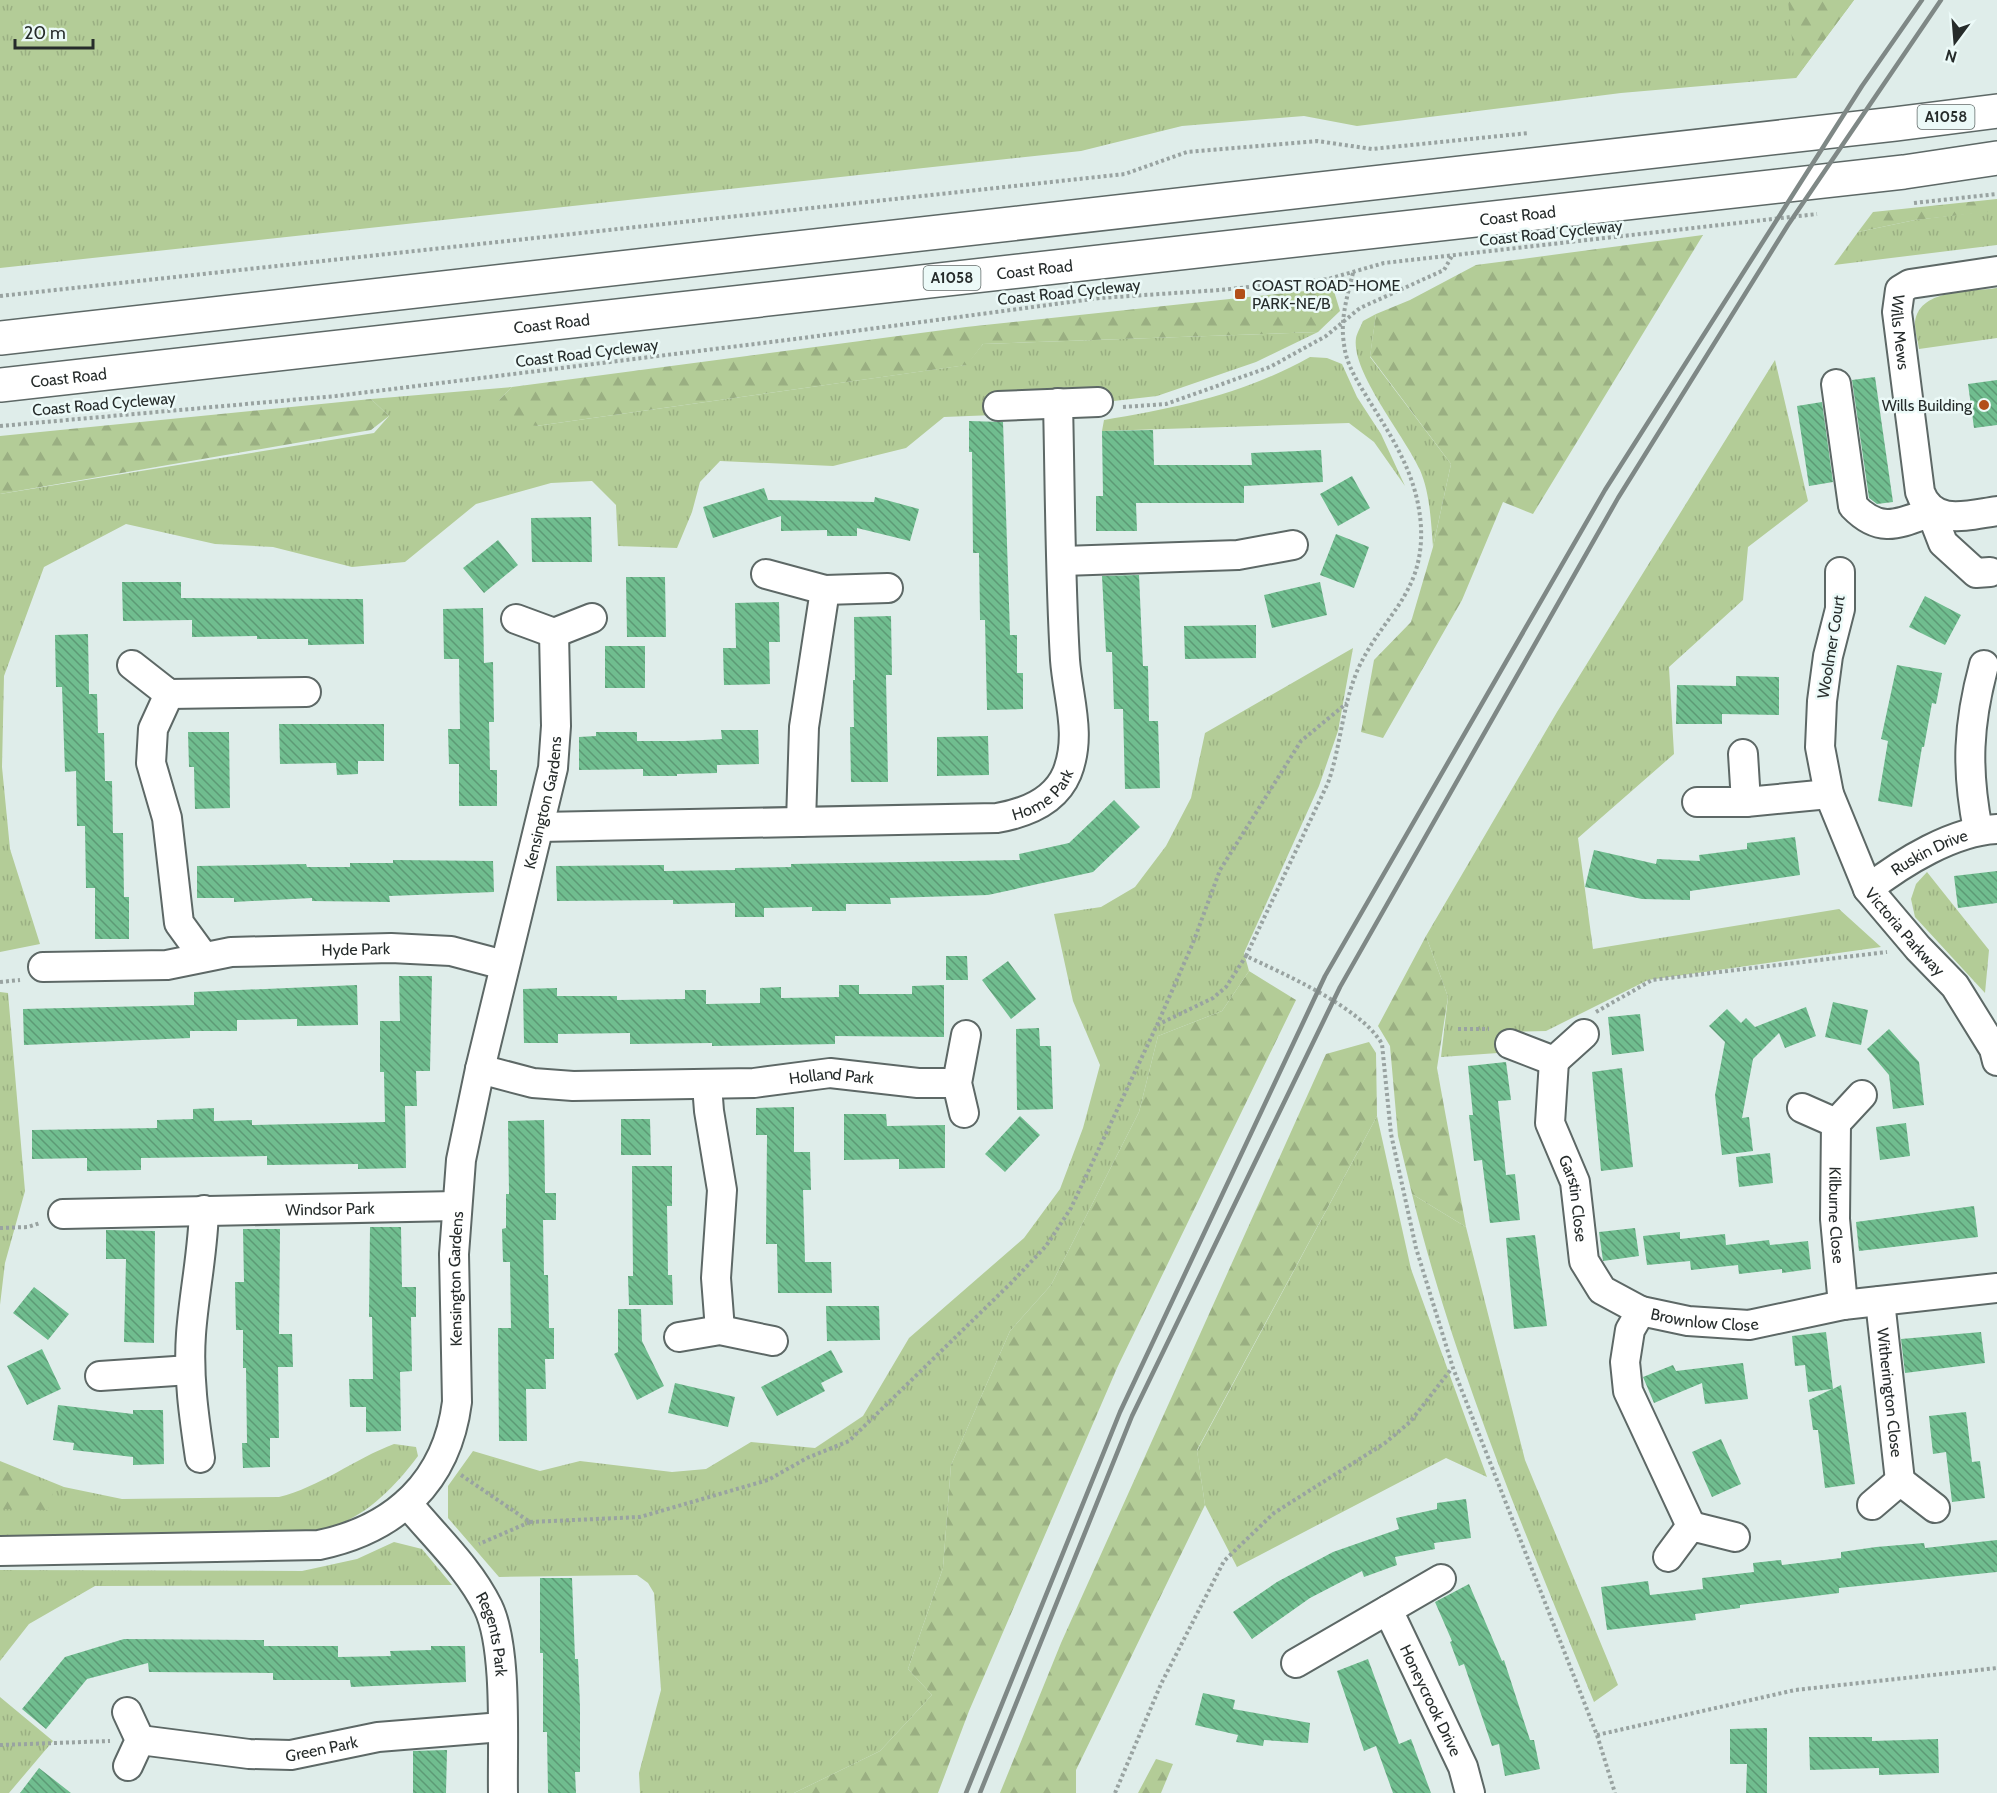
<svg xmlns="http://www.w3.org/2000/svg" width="1997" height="1793" font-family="Cabin,sans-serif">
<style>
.grass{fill:url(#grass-tufts)}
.forest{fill:url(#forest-firs)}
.building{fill:url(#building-back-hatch)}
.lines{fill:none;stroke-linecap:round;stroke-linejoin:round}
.minor-casing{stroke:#5d6866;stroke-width:32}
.highway-casing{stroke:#5d6866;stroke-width:36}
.path{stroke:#99a3a1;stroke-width:4;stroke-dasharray:3 3;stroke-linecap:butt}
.minor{stroke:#fff;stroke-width:28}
.highway{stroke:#fff;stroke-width:33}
.rail{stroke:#7f8886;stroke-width:4.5}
.poi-dot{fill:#b24e19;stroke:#ecfaf8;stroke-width:2}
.labels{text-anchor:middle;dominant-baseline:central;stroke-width:5;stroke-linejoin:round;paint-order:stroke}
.shield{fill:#ecfaf8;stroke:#616a68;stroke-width:1.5}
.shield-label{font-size:15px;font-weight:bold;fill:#262c2b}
.street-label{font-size:16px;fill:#262c2b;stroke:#ecfaf8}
.poi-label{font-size:16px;fill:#262c2b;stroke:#ecfaf8;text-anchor:start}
</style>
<defs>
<pattern id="grass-tufts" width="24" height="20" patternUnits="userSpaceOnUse" patternTransform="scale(1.5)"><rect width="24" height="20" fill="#b3cc97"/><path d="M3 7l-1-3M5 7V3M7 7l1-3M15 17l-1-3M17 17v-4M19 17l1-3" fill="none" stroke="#9aaf82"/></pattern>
<pattern id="forest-firs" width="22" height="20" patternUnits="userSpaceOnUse" patternTransform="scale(1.5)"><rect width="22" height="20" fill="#b3cc97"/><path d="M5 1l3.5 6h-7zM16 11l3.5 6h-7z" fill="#9aaf82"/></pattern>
<pattern id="building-back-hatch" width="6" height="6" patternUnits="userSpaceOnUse" patternTransform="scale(1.5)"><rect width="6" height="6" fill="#70bd8f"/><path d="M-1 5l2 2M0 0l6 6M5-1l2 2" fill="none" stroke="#5c9a75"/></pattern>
</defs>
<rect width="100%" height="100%" fill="#dfedea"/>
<!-- grass -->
<path class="grass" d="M0,0h1854l-58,78 -175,15 -264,33 -53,-10 -122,10 -101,25 -1081,117z
M1997,210v35l-163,20 24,-33 57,-12z
M1997,288v50l-78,11c-1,-8 -4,-16 -4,-24 1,-37 56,-33 82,-37z
M1376,314l-6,43 81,107 -18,83c-2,-25 -3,-54 -13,-77 -15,-34 -69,-98 -64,-132 1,-5 5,-12 7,-17z
M1318,332l-62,30 -99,34 -52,6 -2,-14 -112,8 3,19 -50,2 -38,31 -73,18 -113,-5 -20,21 -8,30 -15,36 -59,-2 -2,-41 -24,-24 -41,2 -75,21 -71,58 -53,5 -79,-20 -58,-3 -89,-20 -82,43 -40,109 -2,91 8,82 30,95 -40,8v-458l374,-61 15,-17 -18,-17 141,-12 -13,13 37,26 430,-61 17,-21z
M1310,357l17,1 15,6 15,33 24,37 24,52 -31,-44 -25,-19 -247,8 2,-11c73,-12 140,-26 206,-63z
M1775,360l33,141 -60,46 -5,53 -74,67 5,87 -96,84 15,111 246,-40 42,38 -233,33 -102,51 -40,1 -8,21 -57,4 7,-60 -22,-61 131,-224z
M1353,648l-15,83 -19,55 -75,167 5,18 -27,40 -64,25 -19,76 -88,173 -41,46 -59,134 -8,103 -35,101 24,26 -52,56 -86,42h-154l-1,-20 22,-83 -7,-97 -6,-10 -11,-8 -138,2 -51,-59v-32l25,-35 67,20 40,-10 92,11 34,-3 45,-27 64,6 48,-32 46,-78 115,-100 36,-49 23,-61 17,-63 -27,-64 -19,-87 47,-7 34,-20 31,-41 25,-48 14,-65z
M1927,872l62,78 -4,43 -70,-76 -4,-18 5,-15z
M0,992l8,1 17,198 -20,72 -5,42z
M1377,1116l34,153 76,208 -41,-19 -209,109 -32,-62 -8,-54z
M1412,1194l54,33 59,233 93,225 -24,17c-68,-167 -139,-332 -182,-508z
M394,1444l22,3 2,9c-27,36 -57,65 -101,76l-317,4v-75l64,26 58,12 157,-2c41,-10 75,-38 115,-53z
M394,1542l28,7 30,36 -357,1 -66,38 -29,37v-91l302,1 55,-12z
M0,1697l53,44 -44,52h-9z"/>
<!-- forest -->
<path class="forest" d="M1788,0h66l-58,78z
M1997,199v12l-82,9 -57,12 15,-20z
M1703,235l-170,279 -30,-12 -41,98 -79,138 -22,-6 13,-72 37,-38 22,-75 18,-83 -81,-108 6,-42 34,-14 66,-35z
M1333,288l7,23 -22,21 -335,12 -16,21 -431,61 -30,-7 -7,-19 13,-13 454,-60z
M371,399l18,17 -18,14 -371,64v-58z
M1426,936l22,61 -11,71 29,159 -54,-33 -14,-58 -8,-90 -12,-20z
M1249,971l47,29 -179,368 -148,343 -31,82h-144l86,-42 52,-56 -24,-26 35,-101 8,-103 59,-134 41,-46 88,-173 19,-76 64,-25z
M1369,1042l7,11 1,63 -180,334 8,55 -129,265v23h-76l61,-150 265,-589z
M0,1469l54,20 -6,21 -48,-1z
M1156,1759l17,5 -12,29h-23z"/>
<!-- building -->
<path class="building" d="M1875,377l18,125 -16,2 -8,-6 -17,-118z
M1997,380v45l-23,3 -6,-44z
M1822,402l11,80 -24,4 -12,-80z
M969,421l34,1 7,213h7v38h6v36l-36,1 -2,-90h-5l-1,-67h-6l-1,-101h-3z
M1153,430l1,35h98l-1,-12 70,-3 2,32 -79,4v17h-108l1,28h-41v-35h7l-1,-65z
M1352,476l18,32 -32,18 -18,-32z
M764,488l4,12 106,2 1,-5 44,12 -9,32 -53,-13v8h-30v-6l-46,1v-15l-68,22 -10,-31z
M591,517l1,45h-60l-1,-44z
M1336,534l33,13 -15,41 -34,-13z
M498,540l20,25 -34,28 -21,-25z
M1139,575l4,91h5l1,55h9l2,67 -35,1 -2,-80h-9l-2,-57h-6l-4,-76z
M626,577h39l1,60h-39z
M122,582h59v16l182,1 1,45 -56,1v-6h-51v-3l-65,1v-17l-69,1z
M1320,582l7,33 -55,13 -8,-33z
M1925,596l36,19 -16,30 -36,-18z
M779,602l1,40h-11l1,42 -46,1 -1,-37h13l-1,-45z
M483,608l1,55 9,-1 1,60h-5l1,48h7v36h-38v-42h-10l-1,-35h12l-1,-70h-15l-1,-50z
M891,616l1,59h-6l2,107h-37l-1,-55h4l-1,-47h2l-1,-63z
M1256,625v33l-71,1 -1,-33z
M88,634l1,60h8l1,39h6l1,48h7l1,52h10l1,64h5v42h-34v-51h-9l-1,-62h-8l-1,-55 -11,1 -3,-85h-6l-1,-52z
M605,646h40v42h-40z
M1897,665l45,8 -6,31 -4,-1 -8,44h-2l-10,60 -34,-6 10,-60 -7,-2z
M1736,676l43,1v38l-57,-1v10h-46l1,-39 59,1z
M279,724h105v37h-26v13l-21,1 -1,-12 -56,1z
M721,730h37l1,34 -42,1v8l-40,1v2h-34v-7l-64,1v-33l17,-1v-4h41v9h47l38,-2z
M188,732h41l1,76 -35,1 -1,-42h-5z
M988,736l1,39 -52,1v-39z
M1114,800l26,27 -47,45 -105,23 -98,3 1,6h-45v7h-34v-4l-48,1v9h-29v-14l-62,1v-4l-116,1 -1,-35 108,-1v6l71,-1v-2l56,-1v-3l229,-4 -1,-6 50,-11z
M1795,837l5,38 -110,16v9l-48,-1 -57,-12 9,-37 62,14 1,-5 43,2 -1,-6 48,-6v-6z
M393,860l100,1 1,31 -105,4 1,6 -78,-1v-3l-78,4v-4h-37v-32l109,-2 1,3h43v-4h43z
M1997,871v32l-39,5 -4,-32z
M946,956h21l1,24h-22z
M1008,961l28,38 -25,20 -29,-39z
M399,976h33l-2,95h-14l1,35h-12l1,62 -48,1v-5l-91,1v-9l-126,2v12l-54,1v-13l-55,1v-29l125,-2v-8l36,-1v-10l21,-1v13l38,-1v5l133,-3 -1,-50h-4v-51h20z
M357,985l1,40 -61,1v-7l-60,1v11h-47v7l-166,7 -1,-36 171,-4v-13z
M839,985h20v9h53v-8l32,-1v52l-109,-1v8l-123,2v-3l-82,1v-11l-72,1v9h-34l-1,-54 34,-1v8h60v4l68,-1v-9h21v14l54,-1v-15l21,-1v11l58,-1z
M1833,1002l35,8 -7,35 -36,-8z
M1806,1007l10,29 -31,12 -6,-15 -26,26 -11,59 7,-1 4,34 -31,4 -7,-60 10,-53 -16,-16 18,-17 14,14 5,-5 9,9z
M1640,1014l4,37 -32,4 -4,-38z
M1039,1028l1,18h11l2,63 -36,1 -1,-81z
M1889,1029l30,33 5,43 -31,4 -4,-34 -22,-26z
M1506,1062l5,38 -13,1 8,74 9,-1 5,46 -30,3 -8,-63 -8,1 -5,-46h4l-5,-49z
M1622,1068l11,99 -32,4 -9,-99z
M794,1107v45h16l1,38h-8l2,72h26l1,31h-54l-1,-49h-11l1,-109h-11v-27z
M844,1114h42l1,12 58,-1v43l-46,1v-10l-55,1z
M1020,1116l20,19 -35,37 -20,-18z
M621,1119h29l1,36h-30z
M544,1120l1,73h11v27h-13l1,55h4l1,53h5v31h-9l1,30h-20l1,52h-28l-1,-113h13l-1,-66h-7l-1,-33 4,-1v-34h3l-1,-73z
M1906,1123l4,33 -30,4 -4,-33z
M1770,1153l3,30 -34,4 -3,-30z
M632,1166h40v40h-5l1,69h4l1,30h-44l-1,-29h5z
M1974,1206l4,31 -119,14 -3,-29z
M370,1227h31l1,60h14v30h-5l1,54 -12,1 1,59 -35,1v-25h-16l-1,-28h24l-1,-62h-3z
M1635,1228l4,28 -36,5 -4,-29z
M243,1229h37l-1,105h13l1,33h-15l1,71h-9v29l-27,1 -1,-25h5l-1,-75h-3v-38h-7l-1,-48h9z
M106,1230l49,1 -1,112 -30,-1 2,-83h-20z
M1680,1232v7l45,-5 1,11 43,-5 1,5 38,-4 3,28 -29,4v-4l-43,5 -1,-9 -47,5 -1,-9 -43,4 -4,-29z
M1535,1235l12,91 -33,3 -8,-91z
M34,1287l35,27 -21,26 -35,-27z
M826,1306h53l1,34 -53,1z
M618,1309h23l1,32 22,45 -27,14 -23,-46 4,-2z
M1826,1332l7,57 8,-4 14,99 -30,4 -7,-58h-5l-4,-30 23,-11 -24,3 -3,-27 -10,1 -3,-30z
M1981,1332l4,31 -80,10 -4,-34z
M42,1349l19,40 -34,16 -20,-39z
M831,1350l12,22 -22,11 4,8 -48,25 -16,-29z
M1743,1363l5,36 -43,5 -3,-21 -48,20 -11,-26 30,-12 3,6z
M675,1383l60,14 -7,30 -60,-14z
M58,1405l75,9v-4h30l1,54 -31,1v-8l-60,-7 1,-7 -21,-3z
M1966,1412l6,50 8,-1 5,37 -33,4 -6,-50 -13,2 -4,-38z
M1721,1439l20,45 -29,13 -20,-45z
M1466,1499l5,39 -37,5 1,6 -40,8 2,8 -33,12 -2,-6 -52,27 -58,41 -19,-27 44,-30 56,-30 66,-23 -3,-11 41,-9v-6z
M1997,1540v32l-158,16v5l-99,12v3l-45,6 1,6 -89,10 -6,-43 47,-6 2,14 53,-6 -1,-11 52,-6 -1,-9 28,-3 1,5 59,-7v-6l35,-5 48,-4 1,5z
M540,1578h32l3,81h3l2,48v65h-5l1,21h-28l-1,-61h-4v-79h-3z
M1469,1584l33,77 2,-1 26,80h4l6,29 -35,7 -6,-32 -7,2 -28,-82 -5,2 -9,-24 2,-1 -17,-39z
M124,1639l140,1v6h74v11l53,-1 -1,-5 41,-1v-4h34l1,36 -115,5 -1,-7h-77v-7l-124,-1 -1,-9 -61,16 -41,50 -24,-20 43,-52z
M1368,1659l31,85 12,-5 20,54h-38l-17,-47 -12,5 -27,-80z
M1203,1693l32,7 -2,9 77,14 -2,20 -44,-3 -1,6 -27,-4 2,-7 -43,-10z
M1767,1728v65h-21l1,-29h-17v-35z
M1809,1737h63v4l66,-2 1,34 -60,2v-7l-69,2z
M447,1750l-1,43h-33v-42z
M39,1768l32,25h-51z"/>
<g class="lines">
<!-- minor casing -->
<g class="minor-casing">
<g id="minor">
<path id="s1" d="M1997,271l-87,13 -10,6 -3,22 23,180c13,35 48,23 77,19"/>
<path d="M1836,384l17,122c27,28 45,18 78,6l12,31 33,30 14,-1"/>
<path d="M998,406l100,-4"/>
<path d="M1063,561l175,-6 55,-10"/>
<path id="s2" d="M1840,572v37l-12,47 -6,45 -2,46 9,47 39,95 50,59 37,38 39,63 3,12"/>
<path d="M766,574l59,16 63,-2"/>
<path d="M516,619l38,14 38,-15"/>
<path d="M132,665l37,29 137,-2"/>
<path d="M169,694l-16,35 -2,34 16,55 12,105 24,33"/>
<path d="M1743,754l3,48"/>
<path d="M1697,802h49l83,-8"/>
<path d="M801,822l3,-95 21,-137"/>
<path id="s3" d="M540,827l457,-9c29,-5 58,-16 70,-45 15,-38 1,-74 -2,-113 -5,-85 -5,-171 -7,-257"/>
<path d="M1978,830c-12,-61 -10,-106 6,-165"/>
<path id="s4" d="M1868,889c35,-27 85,-58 129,-60"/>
<path id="s5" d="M43,967l124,-2 64,-13 160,-4 60,3 53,14"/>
<path d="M1510,1044l44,17 30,-27"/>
<path id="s6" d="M1554,1061l-4,62 25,59 9,79 18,29 39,21"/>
<path id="s7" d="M480,1069l53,14 40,3 181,-3 76,-10 88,10h39"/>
<path d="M707,1085l2,26 13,79 -6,88 4,52"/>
<path d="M1802,1108l34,15 26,-28"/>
<path d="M964,1113l-7,-30 9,-48"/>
<path id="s8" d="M1836,1123l-1,96 8,86"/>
<path id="s9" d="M63,1214l394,-8"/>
<path id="s10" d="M1880,1301l20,180"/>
<path d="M679,1337l41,-7 53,11"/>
<path d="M100,1376l90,-6"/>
<path d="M200,1458c-6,-41 -12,-82 -9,-124 3,-41 12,-82 13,-124"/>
<path id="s11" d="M407,1503c28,34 62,65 81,104 20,41 14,138 15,186"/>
<path d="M1872,1505l28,-24 35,27"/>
<path id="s12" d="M1691,1526l-63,-135 -3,-29 5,-32 11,-19 47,10 61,4 94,-20 154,-17"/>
<path id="s13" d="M0,1551l319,-6c77,-16 128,-64 138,-143l-3,-148 7,-94 19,-91 73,-301 3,-42 -2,-93"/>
<path d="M1668,1557l23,-31 44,11"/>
<path id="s14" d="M1388,1610l75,157 7,26"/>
<path d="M1296,1663l145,-84"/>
<path d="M127,1712l13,28 -12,26"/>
<path id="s15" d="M140,1740l109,14 42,1 87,-18 124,-10"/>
</g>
</g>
<!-- highway casing -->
<g class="highway-casing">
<g id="highway">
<path d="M0,338l1895,-214 102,-13"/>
<path id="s16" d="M0,385l1904,-213 93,-14"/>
</g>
</g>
<!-- path -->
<path class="path" d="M1914,203l83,-9
M1353,273c-6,24 -13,47 -9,71 2,21 15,40 26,58 25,40 48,76 51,125 3,68 -39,89 -63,142 -16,37 -17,77 -30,114l-82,173c38,18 116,52 136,88l9,90 25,114 37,120 144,367 18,58
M0,296l1125,-122 62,-22 130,-11 55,8 157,-16
M1123,407l43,-3 104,-37 56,-31 34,-28 84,-38 8,-14
M0,426l336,-30 459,-57 305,-41 120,-8 108,-11 56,-16 433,-49
M0,982l20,-2
M1596,1012l56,-32 235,-28
M1157,1025l56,-27 13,-11 20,-31
M1458,1029h31
M0,1228l28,-1 12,-4
M461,1475l69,47 -51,22
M530,1522l110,-5 128,-37 39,-22 42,-17 163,-159 34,-36 25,-38 86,-183 36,-82 27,-73 81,-129 46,-38
M1597,1735l198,-45 202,-22
M0,1745l110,-4
M1115,1793l46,-109 63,-123 50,-48 111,-70 25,-21 42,-54"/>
<!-- minor -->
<use href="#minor" class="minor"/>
<!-- highway -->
<use href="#highway" class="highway"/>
<!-- rail -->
<path class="rail" d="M966,1793l154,-381 205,-436 280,-486 257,-404 60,-86
M980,1793l152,-377 208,-429 278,-489 170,-273 153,-225"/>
</g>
<!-- markers -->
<g class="poi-dot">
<rect x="1234" y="288" width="12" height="12" rx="3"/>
<circle cx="1984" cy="405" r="6"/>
</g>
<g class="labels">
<!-- shield labels -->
<g class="shield">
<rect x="1917.5" y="105" width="57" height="24" rx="4.5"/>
<rect x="923.5" y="266" width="57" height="24" rx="4.5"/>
</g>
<g class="shield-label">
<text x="1946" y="117">A1058</text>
<text x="952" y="278">A1058</text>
</g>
<!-- street labels -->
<g class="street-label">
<text stroke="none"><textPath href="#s16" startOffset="1527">Coast Road</textPath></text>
<text transform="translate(1551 233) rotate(-6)">Coast Road Cycleway</text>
<text stroke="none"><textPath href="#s16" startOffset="1041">Coast Road</textPath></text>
<text transform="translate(1069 292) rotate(-6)">Coast Road Cycleway</text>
<text stroke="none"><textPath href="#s16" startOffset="555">Coast Road</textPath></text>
<text stroke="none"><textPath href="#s1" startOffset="142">Wills Mews</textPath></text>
<text transform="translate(587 353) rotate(-7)">Coast Road Cycleway</text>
<text stroke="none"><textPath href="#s16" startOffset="69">Coast Road</textPath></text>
<text transform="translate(104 404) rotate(-5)">Coast Road Cycleway</text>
<text transform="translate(1831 647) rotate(-81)">Woolmer Court</text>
<text stroke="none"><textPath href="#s3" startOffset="510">Home Park</textPath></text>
<text stroke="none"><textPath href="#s13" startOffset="1142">Kensington Gardens</textPath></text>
<text stroke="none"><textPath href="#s4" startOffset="72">Ruskin Drive</textPath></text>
<text stroke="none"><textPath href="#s2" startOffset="384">Victoria Parkway</textPath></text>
<text stroke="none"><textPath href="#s5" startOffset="314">Hyde Park</textPath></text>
<text stroke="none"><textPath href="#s7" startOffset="354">Holland Park</textPath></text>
<text stroke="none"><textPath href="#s6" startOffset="142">Garstin Close</textPath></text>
<text stroke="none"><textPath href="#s9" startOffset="267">Windsor Park</textPath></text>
<text stroke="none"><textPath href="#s8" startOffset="92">Kilburne Close</textPath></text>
<text stroke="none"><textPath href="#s13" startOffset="656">Kensington Gardens</textPath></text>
<text stroke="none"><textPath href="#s12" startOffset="297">Brownlow Close</textPath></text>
<text stroke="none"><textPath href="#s10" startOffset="92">Witherington Close</textPath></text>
<text stroke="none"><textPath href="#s11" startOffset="160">Regents Park</textPath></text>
<text stroke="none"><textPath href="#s14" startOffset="100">Honeycrook Drive</textPath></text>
<text stroke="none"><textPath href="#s15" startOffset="183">Green Park</textPath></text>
</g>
<!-- poi labels -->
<g class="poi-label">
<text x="1252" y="285">COAST ROAD-HOME<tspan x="1252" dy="18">PARK-NE/B</tspan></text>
<text x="1972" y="405" text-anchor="end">Wills Building</text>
</g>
</g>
<!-- north arrow -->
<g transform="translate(1955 42) rotate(196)" stroke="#ecfaf8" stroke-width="4.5" paint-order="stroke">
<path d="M0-4.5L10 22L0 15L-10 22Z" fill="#262c2b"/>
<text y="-9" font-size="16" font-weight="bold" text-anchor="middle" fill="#262c2b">N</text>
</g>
<!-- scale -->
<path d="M15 39v9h78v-9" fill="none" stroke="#262c2b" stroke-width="3"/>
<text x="24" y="39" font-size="18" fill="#262c2b" stroke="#ecfaf8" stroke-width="4.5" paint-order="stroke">20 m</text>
</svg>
